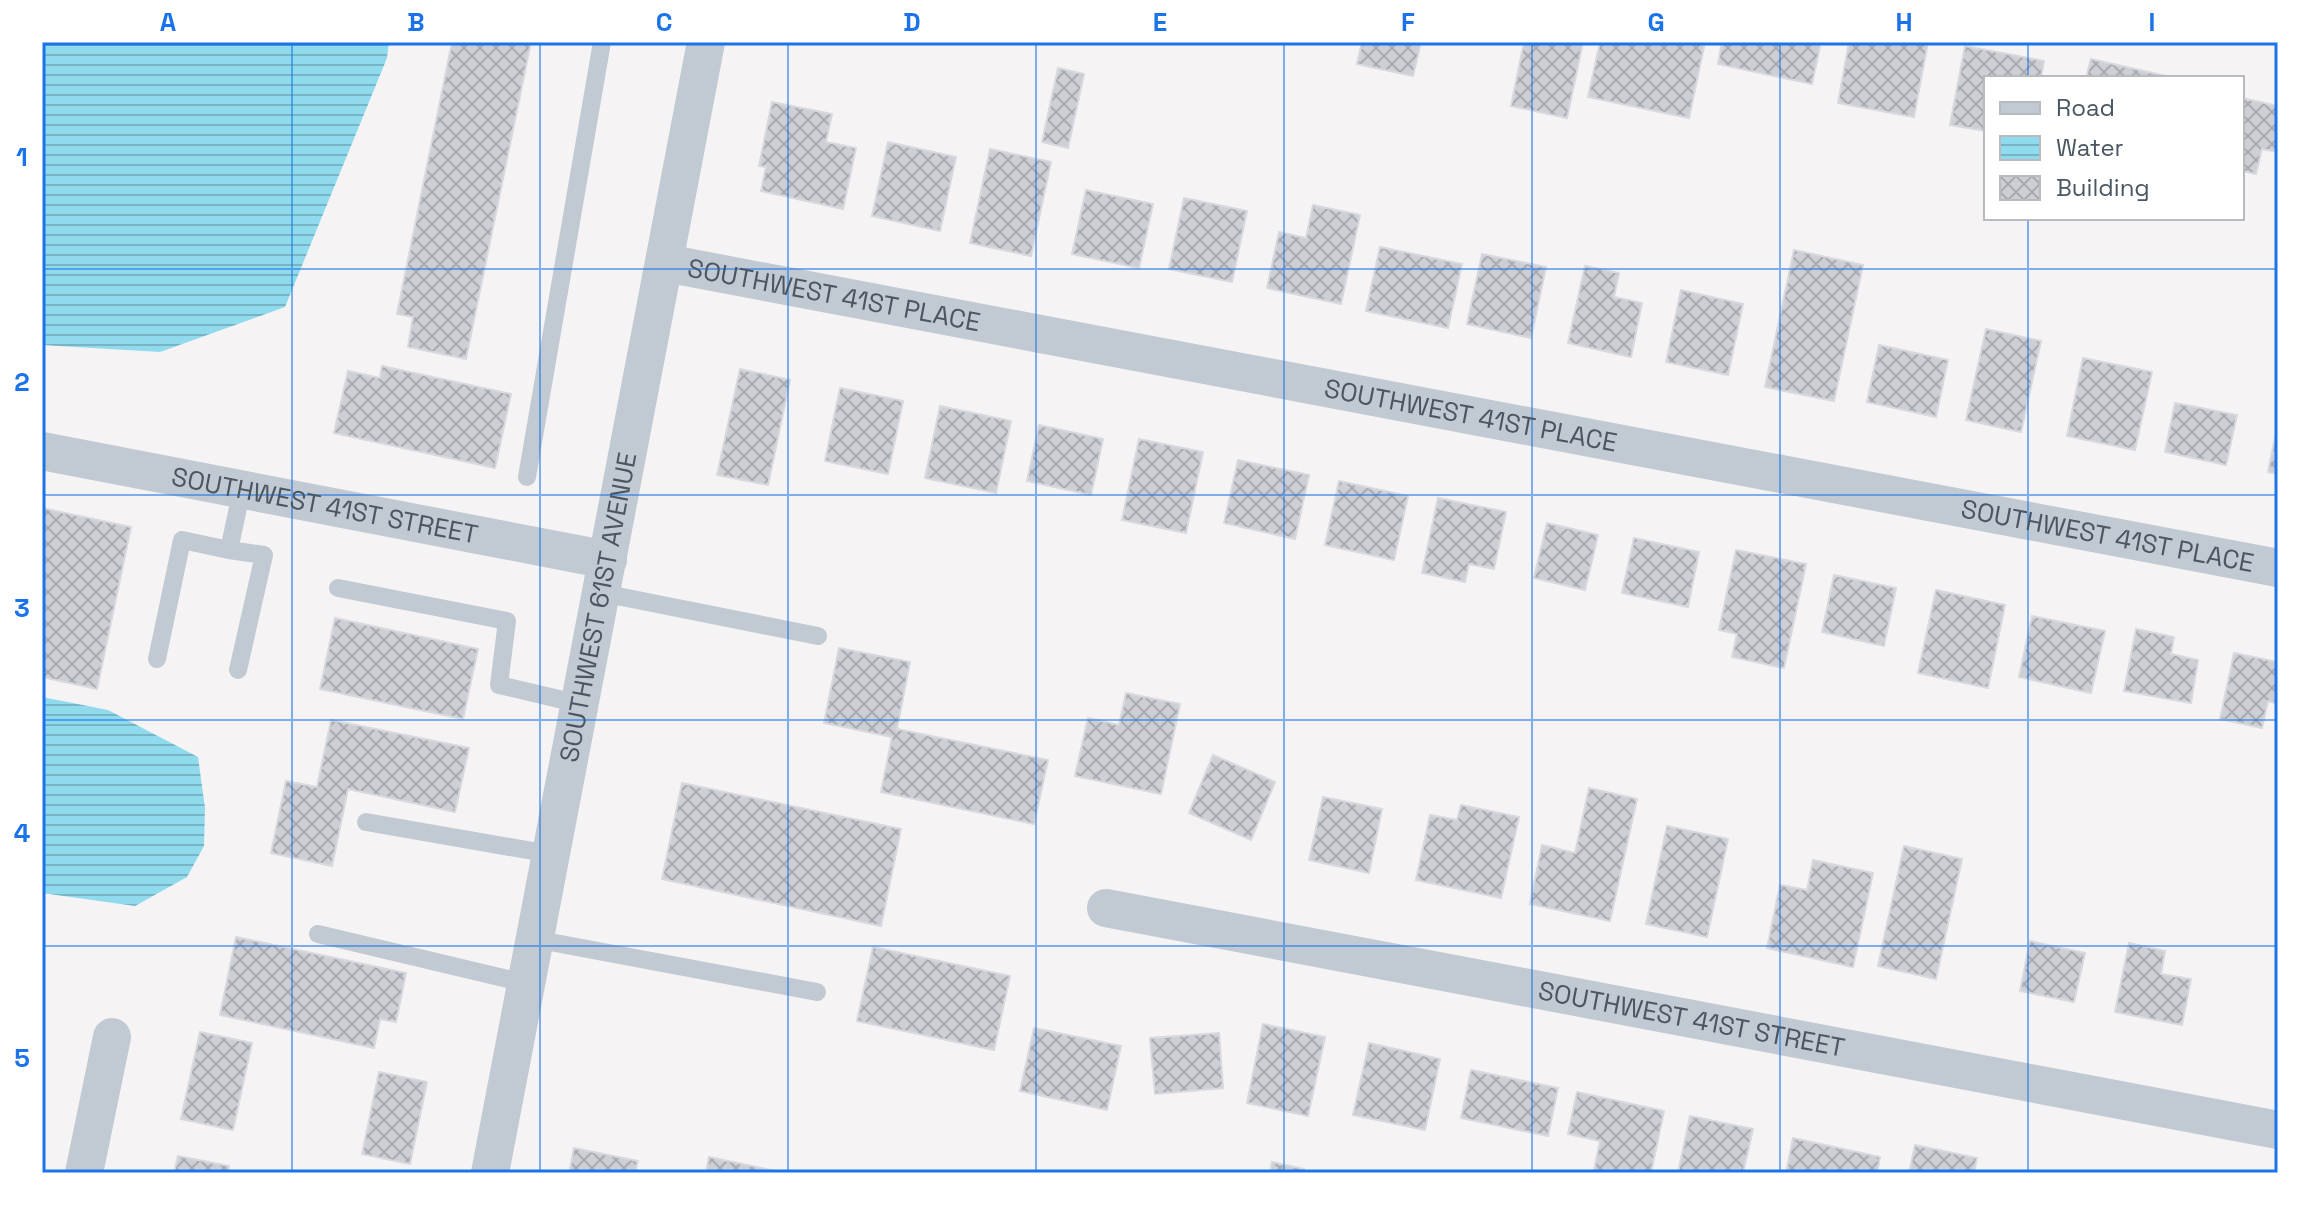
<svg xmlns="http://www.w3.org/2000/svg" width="2320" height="1215" font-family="'Space Grotesk',sans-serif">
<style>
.water{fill:url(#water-rules)}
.building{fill:url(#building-cross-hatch);stroke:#d7d9de;stroke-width:2}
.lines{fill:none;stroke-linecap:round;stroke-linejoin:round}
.service{stroke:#c1cad2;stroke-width:18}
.minor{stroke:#c1cad2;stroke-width:38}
.grid{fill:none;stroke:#1a73e8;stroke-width:2;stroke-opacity:0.55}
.labels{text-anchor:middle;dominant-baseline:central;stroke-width:6;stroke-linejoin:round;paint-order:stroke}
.street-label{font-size:26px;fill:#4a5661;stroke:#fff}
.neatline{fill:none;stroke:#1a73e8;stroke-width:3}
.grid-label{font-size:26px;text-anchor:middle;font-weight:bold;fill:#1a73e8}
</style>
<defs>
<pattern id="water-rules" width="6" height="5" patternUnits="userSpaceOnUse" patternTransform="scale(2)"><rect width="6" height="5" fill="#90daee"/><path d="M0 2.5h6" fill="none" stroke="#78b4c4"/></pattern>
<pattern id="building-cross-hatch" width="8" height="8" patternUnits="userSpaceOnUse" patternTransform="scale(2)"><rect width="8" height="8" fill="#cdcfd5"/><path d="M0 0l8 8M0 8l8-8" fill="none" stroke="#a8abb0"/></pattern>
</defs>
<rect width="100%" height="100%" fill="#f5f3f3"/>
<!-- water -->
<path class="water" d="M42,42h347l-2,16 -102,249 -125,45 -118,-7z
M42,697l66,13 90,47 7,51 -1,38 -17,31 -52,29 -93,-13z"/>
<!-- building -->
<path class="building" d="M452,42h79l-65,317 -58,-12 5,-30 -16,-3z
M1362,42h59l-8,34 -56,-12z
M1524,42h59l-16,76 -56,-12z
M1600,42h105l-16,76 -101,-21z
M1722,42h99l-9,42 -94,-20z
M1849,42h79l-14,75 -76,-14z
M1965,46l79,15 -3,17h-55v53l-36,-6z
M2091,59l84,19h-89z
M1058,68l26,6 -16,74 -26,-6z
M2242,98l36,8v46l-16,-3 -6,25 -14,-3z
M772,102l60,12 -6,28 30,6 -13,61 -82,-18 5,-24 -7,-1z
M888,142l68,15 -16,74 -68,-15z
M990,149l61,13 -20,94 -61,-13z
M1086,190l67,14 -14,64 -67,-14z
M1184,198l63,13 -15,71 -63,-13z
M1313,205l47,10 -19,89 -74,-16 12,-56 27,6z
M1380,247l82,17 -14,64 -82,-17z
M1794,250l69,15 -29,136 -69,-14z
M1482,254l64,13 -15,71 -64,-14z
M1585,266l34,7 -5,24 28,6 -11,54 -63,-14z
M1681,290l62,14 -15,71 -62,-13z
M1986,329l55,12 -20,91 -55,-12z
M1879,345l69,15 -12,57 -69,-15z
M2083,358l69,14 -17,78 -68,-14z
M382,366l129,28 -16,74 -161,-35 14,-62 32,7z
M740,369l50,11 -22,105 -51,-10z
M840,388l63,13 -15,73 -63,-13z
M2175,403l62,12 -11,50 -61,-13z
M940,406l71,15 -15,72 -71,-15z
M2278,423v51l-10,-2z
M1039,425l64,14 -12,56 -64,-14z
M1139,439l64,13 -17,81 -64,-13z
M1238,460l71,15 -14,64 -71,-16z
M1339,481l69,15 -14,64 -69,-15z
M1438,498l68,14 -12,57 -25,-5 -4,18 -43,-9z
M42,508l89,19 -34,162 -55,-12z
M1547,523l51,12 -13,55 -51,-12z
M1634,538l65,14 -11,55 -66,-14z
M1736,550l70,14 -22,104 -52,-11 5,-23 -18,-4z
M1834,575l62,13 -12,58 -62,-14z
M1936,590l69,15 -17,83 -70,-15z
M2032,616l73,15 -14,62 -72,-16z
M335,618l143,31 -15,70 -143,-30z
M2136,629l38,8 -3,17 27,6 -7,43 -67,-12z
M839,648l71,14 -13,67 151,31 -14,64 -153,-32 11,-55 -68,-14z
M2234,653l44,9v42l-10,-3 -6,27 -42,-9z
M1126,693l54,11 -19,90 -86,-18 13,-58 31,7z
M331,720l138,28 -14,64 -107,-23 -16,77 -61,-13 15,-72 31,6z
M1213,755l62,27 -24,58 -62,-27z
M682,783l219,46 -20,97 -219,-47z
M1589,788l48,11 -27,122 -80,-17 12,-59 33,8z
M1323,797l59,12 -13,64 -60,-13z
M1461,805l58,12 -18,81 -85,-18 14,-65 27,5z
M1667,826l61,13 -21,98 -61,-13z
M1904,846l58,13 -26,120 -58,-13z
M1813,860l60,13 -20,94 -86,-19 13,-63 27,5z
M236,937l170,36 -10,49 -16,-3 -6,29 -154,-33z
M2030,941l55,12 -11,49 -54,-11z
M2129,943l36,8 -4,23 30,5 -9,46 -67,-13z
M873,947l137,29 -16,74 -137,-29z
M1263,1024l62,13 -17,79 -61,-13z
M1034,1028l87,18 -14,64 -87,-19z
M200,1032l52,11 -19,87 -52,-11z
M1219,1033l4,55 -68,6 -5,-56z
M1369,1043l71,16 -15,71 -72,-15z
M1471,1070l87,18 -10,48 -87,-18z
M379,1072l48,10 -17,82 -48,-10z
M1577,1092l87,19 -13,62h-41l-16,-3 6,-29 -32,-7z
M1690,1116l63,13 -10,44h-65z
M1793,1138l87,19 -3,16h-91z
M1915,1145l62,13 -3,15h-65z
M574,1148l64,13 -3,12h-66z
M178,1156l51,10 -1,7h-54z
M709,1157l76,16h-79z
M1272,1162l32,7 -1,4h-33z"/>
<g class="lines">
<!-- service -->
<path class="service" d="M527,477l75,-435
M338,588l169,33 -8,64 81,19
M602,593l216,43
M157,659l25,-119 47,10
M238,670l26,-115 -35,-5 13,-61
M366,822l184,32
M318,934l207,49
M534,939l283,53"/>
<!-- minor -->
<g class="minor">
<path id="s1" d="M665,263l1613,305"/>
<path id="s2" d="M42,451l566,109"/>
<path id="s3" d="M1106,908l1172,222"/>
<path d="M84,1173l28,-136"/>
<path id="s4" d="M490,1173l216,-1131"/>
</g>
</g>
<!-- grid -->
<path class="grid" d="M292,42v1131M540,42v1131M788,42v1131M1036,42v1131M1284,42v1131M1532,42v1131M1780,42v1131M2028,42v36M2028,218v955M42,269h2236M42,495h2236M42,720h2236M42,946h2236"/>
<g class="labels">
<!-- street labels -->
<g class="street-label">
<text stroke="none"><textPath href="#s1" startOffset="172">SOUTHWEST 41ST PLACE</textPath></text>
<text stroke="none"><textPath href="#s1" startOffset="820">SOUTHWEST 41ST PLACE</textPath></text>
<text stroke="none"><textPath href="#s2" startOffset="288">SOUTHWEST 41ST STREET</textPath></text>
<text stroke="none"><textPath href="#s1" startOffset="1468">SOUTHWEST 41ST PLACE</textPath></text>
<text stroke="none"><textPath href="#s4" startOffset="576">SOUTHWEST 61ST AVENUE</textPath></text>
<text stroke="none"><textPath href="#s3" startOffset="596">SOUTHWEST 41ST STREET</textPath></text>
</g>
</g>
<!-- border -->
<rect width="2320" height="1215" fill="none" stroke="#ffffff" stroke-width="88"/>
<!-- legend -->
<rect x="1984" y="76" width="260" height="144" fill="#ffffff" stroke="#b7bbc0" stroke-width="2"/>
<rect x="2000" y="102" width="40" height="12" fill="#c1cad2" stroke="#b7bbc0" stroke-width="2"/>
<text x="2056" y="116" font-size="24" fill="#4a5661">Road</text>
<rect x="2000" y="136" width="40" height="24" fill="url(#water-rules)" stroke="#b7bbc0" stroke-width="2"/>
<text x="2056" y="156" font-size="24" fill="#4a5661">Water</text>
<rect x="2000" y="176" width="40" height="24" fill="url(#building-cross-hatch)" stroke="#b7bbc0" stroke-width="2"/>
<text x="2056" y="196" font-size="24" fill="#4a5661">Building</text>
<rect x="44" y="44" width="2232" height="1127" class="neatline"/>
<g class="grid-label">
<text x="168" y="31">A</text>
<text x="416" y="31">B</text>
<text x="664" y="31">C</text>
<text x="912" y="31">D</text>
<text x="1160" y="31">E</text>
<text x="1408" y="31">F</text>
<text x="1656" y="31">G</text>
<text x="1904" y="31">H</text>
<text x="2152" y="31">I</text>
<text x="22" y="166">1</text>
<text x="22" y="391">2</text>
<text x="22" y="617">3</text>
<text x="22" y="842">4</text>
<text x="22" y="1067">5</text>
</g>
</svg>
